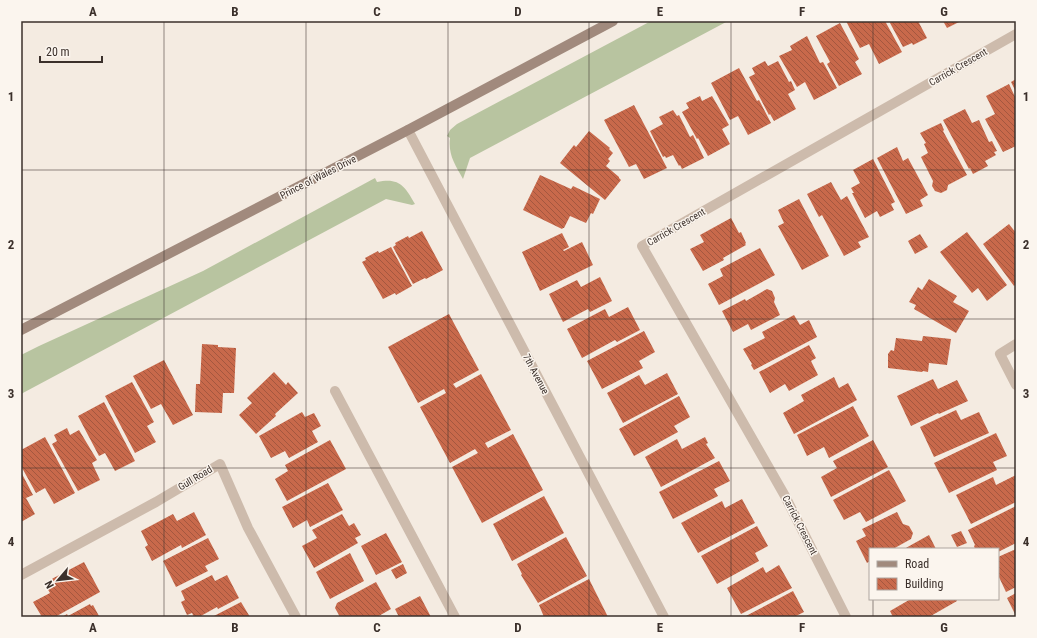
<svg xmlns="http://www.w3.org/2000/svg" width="1037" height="638" font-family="'Roboto Condensed',sans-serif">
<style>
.grass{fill:#b8c4a0}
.building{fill:url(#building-back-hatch)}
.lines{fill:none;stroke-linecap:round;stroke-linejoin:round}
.service{stroke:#cdbbac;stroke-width:10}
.minor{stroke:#cdbbac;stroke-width:10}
.tertiary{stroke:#cdbbac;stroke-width:10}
.secondary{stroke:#a18a7d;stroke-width:10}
.grid{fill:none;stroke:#3b302b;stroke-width:1;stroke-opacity:0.55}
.labels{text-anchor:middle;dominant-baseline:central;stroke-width:3;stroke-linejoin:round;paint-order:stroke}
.street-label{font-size:10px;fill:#3b302b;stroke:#fbf5ee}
.neatline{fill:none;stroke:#3b302b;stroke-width:1.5}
.grid-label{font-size:13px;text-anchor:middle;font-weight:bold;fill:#3b302b}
</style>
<defs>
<pattern id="building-back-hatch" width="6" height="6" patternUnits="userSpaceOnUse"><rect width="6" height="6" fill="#c8694b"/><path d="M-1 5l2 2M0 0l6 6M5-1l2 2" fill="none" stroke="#a4573f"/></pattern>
</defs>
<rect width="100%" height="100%" fill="#f4ebe1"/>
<!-- grass -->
<path class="grass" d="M651,21h77l-258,137 -7,21c-8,-15 -15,-24 -13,-41l-3,-2 3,-6 7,-6z
M375,178l2,4c22,-5 28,4 38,22l-3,1 -26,-6 -365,195v-39l18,-9 164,-75z"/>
<!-- building -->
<path class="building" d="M846,21h39l17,31 -23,12 -10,-20 -9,4z
M891,21h27l9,17 -14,7 -1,-2 -9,4 -13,-24z
M943,21h18l-14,7z
M840,23l19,36 -4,3 7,12 -23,12 -12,-22 3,-2 -14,-26z
M807,36l13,27 3,-1 14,26 -23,12 -9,-18 -8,5 -18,-31 13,-6 -2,-4z
M765,61l3,5 10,-5 11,21 2,-1 4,9 -7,4 8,15 -22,12 -4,-7 -1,1 -20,-38 6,-3 -3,-6z
M739,68l18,33 2,-1 12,23 -23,12 -10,-19 -8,4 -19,-37z
M1016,79v13l-5,-10z
M1009,84l7,15v47l-13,6 -18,-33 10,-5 -9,-18z
M700,96l2,5 10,-5 17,29 -7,4 8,15 -22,12 -10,-18 -1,1 -15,-27 7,-4 -3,-5z
M634,105l33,63 -23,11 -8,-15 -7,3 -25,-47z
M965,109l7,14 7,-3 10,22 3,-1 5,10 -3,1 2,3 -11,6 3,5 -15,8 -3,-6 -1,1 -26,-49z
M673,110l4,6 2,-1 11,22 3,-2 11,23 -22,11 -2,-4 -1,1 -6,-11 -7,3 -1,-2 -2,1 -13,-26 13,-7 -4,-7z
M941,123l3,7 -1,1 24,44 -19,10 -1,5 -6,3 -6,-2 -3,-5 1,-5 -12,-24 7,-4 -4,-9 2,-1 -6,-10z
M589,131l21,17 -1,1 4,4 -5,6 2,2 -4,5 13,11v1l2,2 -16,20 -45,-37 14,-18 2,2z
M897,147l6,14 5,-3 20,37 -8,5 3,6 -17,8 -29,-56z
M873,159l22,43 -4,2 3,6 -14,7 -3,-6 -12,7 -13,-25h2l-3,-5 9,-5 -7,-13z
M540,175l31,14 2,-3 27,13 -7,15 -2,-1 -5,10 -16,-7 -6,12h-1l-1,1 -39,-19z
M831,182l10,18 6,-4 22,41 -11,5 3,5 -17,9 -22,-41 -3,2 -12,-23z
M799,199l30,57 -27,14 -24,-44 6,-3 -6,-13z
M731,218l8,15 2,-1 5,11 -1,1 1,1 -23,13 1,2 -21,11 -13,-22 14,-7 -4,-7z
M1009,224l7,9v51l-2,2 -31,-42z
M422,231l21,39 -17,9 -1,-1 -12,6 -20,-37 3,-2 -1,-2 13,-7 1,2z
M967,232l40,53 -20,16 -9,-13 -6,5 -32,-41z
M562,233l7,14 -6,3 1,1 18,-9 11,23 -53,26 -18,-39z
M920,234l8,13 -13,7 -7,-13z
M391,247l21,39 -16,9 -1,-2 -12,6 -21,-37 4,-2 -1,-2 13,-7 1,2z
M760,248l15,27 -56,30 -11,-21 15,-8 -3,-7z
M600,277l12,24 -22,11 -2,-3 -25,13 -14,-28 28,-14 4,7z
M929,279l28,17 -4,6 16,9 -13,22 -42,-24 2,-4 -7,-3 9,-15 4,3z
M767,289l5,2 3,7 -1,4 6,13 -29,15 -3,-6 -15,8 -11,-21 23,-12 1,2z
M628,307l12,23 -23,12 -2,-2 -33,18 -15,-29 38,-20 4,8z
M449,314l30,56 -26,14 3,4 25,-14 30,56 -26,13 3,5 25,-14 30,56 -61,33 -30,-56 26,-14 -3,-4 -25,14 -30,-56 26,-14 -2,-4 -26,14 -30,-56z
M794,315l6,10 9,-5 8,17 -63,33 -3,-5 1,-1 -9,-15 22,-11 -3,-6z
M644,331l11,21 -16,9 4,7 -41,21 -15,-28z
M923,336l28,3 -4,26 -18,-2 -1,9 -5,-1 -1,1 -34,-4v-14l3,-4 3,1 2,-13 26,3z
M202,344l16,1v2l18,1 -2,45h-11l-1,20 -27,-1 1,-28h4z
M809,345l7,13 -5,3 7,14 -29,16 -4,-7 -15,9 -11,-21z
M164,360l29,55 -20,10 -12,-21 -10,5 -18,-33z
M274,372l12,13 2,-3 10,11 -23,21 1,2 -20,18 -17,-19 13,-12 -5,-5z
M667,373l11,21 -55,29 -16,-30 32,-18 6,10z
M834,377l5,11 9,-5 9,17 -63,34 -11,-21 21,-12 -3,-6z
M933,379l5,10 19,-9 11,21 -29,13 -1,-1 -27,13 -14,-30z
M132,382l22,40 -7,4 9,16 -21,11 -30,-57z
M679,396l11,21 -16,9 4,6 -44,24 -15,-27z
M104,402l31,59 -20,10 -10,-18 -6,3 -21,-40z
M853,406l16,30 -40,22 -5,-11 -17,9 -10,-21z
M956,410l5,10 18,-8 10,21 -55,24 -14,-30z
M302,412l3,5 9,-4 7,13 -9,5 6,11 -29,16 -4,-7 -14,7 -12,-22z
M67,428l3,7 9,-5 18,30 -5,3 8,17 -22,11 -26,-47 5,-3 -3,-6z
M996,433l11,23 -14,6 4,8 -48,23 -15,-30z
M45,437l30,56 -21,11 -9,-16 -9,5 -15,-27v-16z
M705,437l3,6 -2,1 9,14 -54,29 -16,-30 32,-18 5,10z
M330,440l16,29 -59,32 -12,-22 13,-8 -3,-6z
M873,440l15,27 -57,30 -10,-20 16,-9 -4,-7z
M719,461l11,20 -16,8 4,7 -45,23 -14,-27z
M889,470l17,31 -40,21 -6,-10 -16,8 -11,-20z
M21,472l12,23 -7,3 9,16 -14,8z
M1016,475v27l-45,22 -15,-29 37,-18 3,8z
M328,483l15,27 -33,17 -3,-7 -14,8 -11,-21z
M544,496l20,37 -52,28 -19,-37z
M742,499l13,24 -57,30 -17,-30 41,-22 3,7z
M1016,506v37l-18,9v-3h-23l-1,-3 1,-1 -7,-15z
M194,512l12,23 -24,13 -1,-3 -29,16 -7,-14 3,-2 -7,-14 32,-17 4,7z
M897,512l6,12 6,2 4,7 -2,6 -18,10h-23v12l-3,2 -11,-22 10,-5 -4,-7z
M342,514l7,12 5,-3 7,12 -6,3 3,5 -44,25 -12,-22 15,-8 -5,-8z
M757,526l11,20 -13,7 4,8 -42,23 -16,-28z
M961,531l6,12 -10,4 -6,-12z
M386,533l16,29 -26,13 -15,-29z
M929,535l7,14h-32z
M566,537l21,39 -49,27 -17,-28 1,-1 -5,-10z
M208,538l11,21 -14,7 3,5 -32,16 -13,-26z
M1016,549v38l-10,5 -8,-17v-18z
M350,553l14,28 -34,18 -14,-27z
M84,562l16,30 -45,25h-13l-9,-15 17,-9 -6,-10z
M403,564l4,9 -11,6 -5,-9z
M779,565l13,23 -51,26 -14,-26 36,-21 3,6z
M212,575l3,6 12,-6 12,23 -21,11 -1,-2 -18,10h-5l-2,-4 -5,2 -6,-13 4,-2 -4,-9z
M589,579l19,38h-64l-5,-12z
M376,582l15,27 -14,8h-37l-5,-9 2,-5z
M793,591l11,21 -10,5h-50z
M1016,593v21h-1l-8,-16z
M420,596l11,21h-32l-4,-8z
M908,599h48l1,2 -28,16h-36l-3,-6 19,-11z
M241,602l9,15h-38z
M90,604l1,2 2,-1 6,11 -2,1h-35l5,-3 1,2z"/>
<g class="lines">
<!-- service -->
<path class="service" d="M335,391l120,226"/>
<!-- minor -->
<path class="minor" d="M1016,344l-16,10 16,31
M21,575l135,-73 64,-38 28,64 48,89
M846,617l-61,-121 -143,-250 374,-212"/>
<!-- tertiary -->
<path class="tertiary" d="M408,130l256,487"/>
<!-- secondary -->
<path class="secondary" d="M21,330l387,-200 205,-109"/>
</g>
<!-- grid -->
<path class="grid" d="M164,21v596M306,21v596M448,21v596M589,21v596M731,21v596M873,21v528M21,170h995M21,319h995M21,468h995M873,599v18"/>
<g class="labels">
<!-- street labels -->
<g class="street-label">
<text transform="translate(958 67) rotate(-30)">Carrick Crescent</text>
<text transform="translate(318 177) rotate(-27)">Prince of Wales Drive</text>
<text transform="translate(676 227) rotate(-30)">Carrick Crescent</text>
<text transform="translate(536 374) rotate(62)">7th Avenue</text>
<text transform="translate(195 478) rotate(-31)">Gull Road</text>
<text transform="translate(800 525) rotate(63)">Carrick Crescent</text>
</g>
</g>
<!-- border -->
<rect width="1037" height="638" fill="none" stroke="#fbf5ee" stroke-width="44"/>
<!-- legend -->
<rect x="869" y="548" width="130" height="52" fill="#fbf5ee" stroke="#aea6a0"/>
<rect x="877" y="561" width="20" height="6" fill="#a18a7d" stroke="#aea6a0"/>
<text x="905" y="568" font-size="12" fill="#3b302b">Road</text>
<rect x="877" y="578" width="20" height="12" fill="url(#building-back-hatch)" stroke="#aea6a0"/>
<text x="905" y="588" font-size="12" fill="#3b302b">Building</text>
<!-- north arrow -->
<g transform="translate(58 580) rotate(242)" stroke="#fbf5ee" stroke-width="3" paint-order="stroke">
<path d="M0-3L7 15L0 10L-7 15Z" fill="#3b302b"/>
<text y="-6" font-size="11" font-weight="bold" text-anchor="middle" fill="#3b302b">N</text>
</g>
<!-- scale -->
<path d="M40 56v6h62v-6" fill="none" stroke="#3b302b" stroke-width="2"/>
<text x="46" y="56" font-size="12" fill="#3b302b" stroke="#fbf5ee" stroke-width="3" paint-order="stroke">20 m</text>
<rect x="22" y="22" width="993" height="594" class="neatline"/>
<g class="grid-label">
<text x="93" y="16">A</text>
<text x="235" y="16">B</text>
<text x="377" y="16">C</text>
<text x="518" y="16">D</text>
<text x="660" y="16">E</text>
<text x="802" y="16">F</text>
<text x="944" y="16">G</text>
<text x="11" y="101">1</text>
<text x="1026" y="101">1</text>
<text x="11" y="249">2</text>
<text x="1026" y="249">2</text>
<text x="11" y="398">3</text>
<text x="1026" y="398">3</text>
<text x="11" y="546">4</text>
<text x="1026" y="546">4</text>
<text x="93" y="632">A</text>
<text x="235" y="632">B</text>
<text x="377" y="632">C</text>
<text x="518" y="632">D</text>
<text x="660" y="632">E</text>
<text x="802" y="632">F</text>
<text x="944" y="632">G</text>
</g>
</svg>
